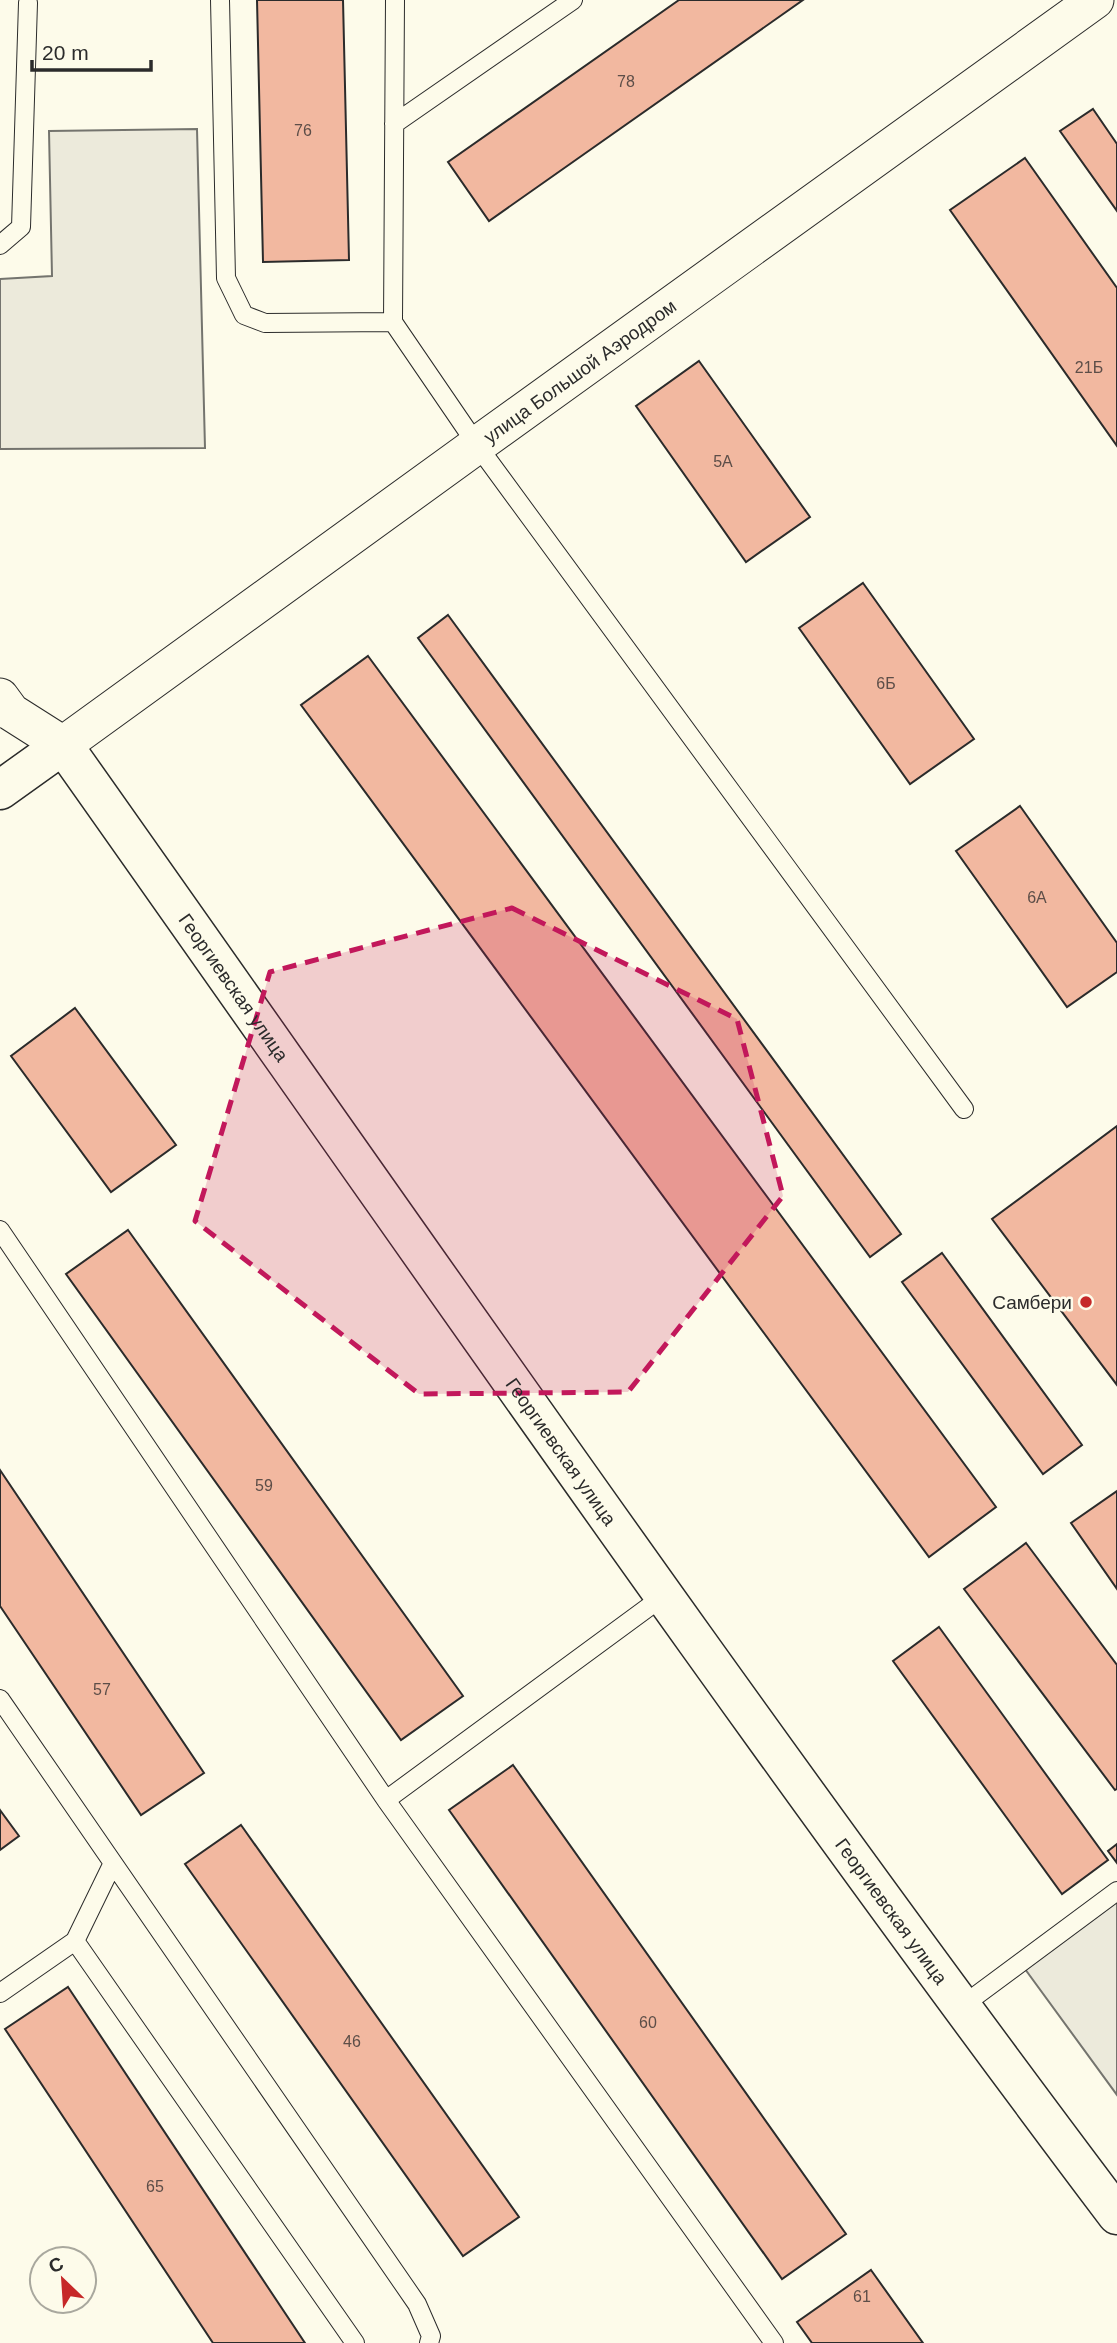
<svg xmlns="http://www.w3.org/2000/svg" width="1117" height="2343" font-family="Helvetica,sans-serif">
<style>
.parking{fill:#eceadb;stroke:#74746e;stroke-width:2}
.building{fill:#f2b8a0;stroke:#2b2b2b;stroke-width:2}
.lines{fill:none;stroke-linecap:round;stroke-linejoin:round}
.lane-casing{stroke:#2b2b2b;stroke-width:20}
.street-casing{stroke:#2b2b2b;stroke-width:39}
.secondary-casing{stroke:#2b2b2b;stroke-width:41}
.lane{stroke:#fdfbea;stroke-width:18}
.street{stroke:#fdfbea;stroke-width:37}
.secondary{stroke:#fdfbea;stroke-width:38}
.marked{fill:#c2185b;fill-opacity:0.2;stroke:#c2185b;stroke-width:5;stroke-dasharray:14 9;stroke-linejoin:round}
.poi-dot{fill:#c62828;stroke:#fdfbea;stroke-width:2.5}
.labels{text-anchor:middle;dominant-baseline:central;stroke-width:5;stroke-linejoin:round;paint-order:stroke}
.number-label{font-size:16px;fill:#5d4e48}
.street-label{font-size:19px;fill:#2b2b2b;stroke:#fdfbea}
.poi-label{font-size:19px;fill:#2b2b2b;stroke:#fdfbea;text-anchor:end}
</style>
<rect width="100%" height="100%" fill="#fdfbea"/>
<!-- parking -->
<path class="parking" d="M197,129l8,319 -205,1v-170l52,-3 -3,-145z
M1117,1899v196l-92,-126z"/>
<!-- building -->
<path class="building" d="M257,0h86l6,260 -86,2z
M679,0h124l-314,221 -41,-59z
M1093,109l24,35v67l-57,-80z
M1025,158l92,130v158l-167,-236z
M699,361l111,156 -64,45 -110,-156z
M863,583l111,156 -64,45 -111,-156z
M448,615l453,619 -31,23 -452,-619z
M368,656l628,851 -67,50 -628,-852z
M1020,806l97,137v29l-50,35 -111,-156z
M75,1008l101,137 -65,47 -100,-136z
M1117,1126v259l-125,-166z
M128,1230l335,466 -62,44 -335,-466z
M942,1253l140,192 -39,29 -141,-192z
M0,1470l204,303 -63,42 -141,-209z
M1117,1491v98l-46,-66z
M1026,1543l91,122v124l-2,1 -151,-201z
M939,1627l169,233 -46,34 -169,-233z
M513,1765l333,469 -64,45 -333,-469z
M0,1810l19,26 -19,14z
M241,1825l278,392 -56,39 -278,-392z
M1117,1844v19l-9,-12z
M68,1987l237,356h-92l-208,-314z
M871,2270l52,73h-111l-15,-21z"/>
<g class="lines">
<!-- lane casing -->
<g class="lane-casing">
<path id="lane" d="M220,0l6,278 18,37 21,8 128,-1
M395,0l-2,322 84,123 487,664
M394,124l179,-124
M0,245l21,-18 7,-224
M0,1230l386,570 279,-205
M0,1699l417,605 14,32 -2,7
M386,1800l388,543
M75,1941l37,-76
M0,1993l75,-52 280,402
M962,2006l155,-115"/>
</g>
<!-- street casing -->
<g class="street-casing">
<g id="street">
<path id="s1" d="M0,697l11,15 52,33 414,-300 618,-445"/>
</g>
</g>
<!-- secondary casing -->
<g class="secondary-casing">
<g id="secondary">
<path id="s2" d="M0,790l63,-45c348,492 691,989 1054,1470"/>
</g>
</g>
<!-- lane -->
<use href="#lane" class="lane"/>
<!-- street -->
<use href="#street" class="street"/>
<!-- secondary -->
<use href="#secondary" class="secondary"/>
</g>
<!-- marked area -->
<path class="marked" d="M512,908l225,111 46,177 -155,196 -209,2 -224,-173 75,-249z"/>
<!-- markers -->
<circle class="poi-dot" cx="1086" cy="1302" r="7"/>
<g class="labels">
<!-- number labels -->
<g class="number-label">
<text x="626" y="81">78</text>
<text x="303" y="130">76</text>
<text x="1089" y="367">21Б</text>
<text x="723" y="461">5А</text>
<text x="886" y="683">6Б</text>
<text x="1037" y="897">6А</text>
<text x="264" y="1485">59</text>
<text x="102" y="1689">57</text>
<text x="648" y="2022">60</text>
<text x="352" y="2041">46</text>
<text x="155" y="2186">65</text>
<text x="862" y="2296">61</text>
</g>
<!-- street labels -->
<g class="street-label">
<text stroke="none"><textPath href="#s1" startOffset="718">улица Большой Аэродром</textPath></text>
<text stroke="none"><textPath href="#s2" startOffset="374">Георгиевская улица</textPath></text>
<text stroke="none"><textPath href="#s2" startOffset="942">Георгиевская улица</textPath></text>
<text stroke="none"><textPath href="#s2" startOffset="1508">Георгиевская улица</textPath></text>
</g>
<!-- poi labels -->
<g class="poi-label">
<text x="1072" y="1302">Самбери</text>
</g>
</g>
<!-- north arrow -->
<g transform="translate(63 2280) rotate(335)"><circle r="33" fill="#fdfbea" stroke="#a9a89e" stroke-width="2"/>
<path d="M0-5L12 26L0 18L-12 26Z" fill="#c62828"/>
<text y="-10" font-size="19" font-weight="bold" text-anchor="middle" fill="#2b2b2b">С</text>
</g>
<!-- scale -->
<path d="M32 60v10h119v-10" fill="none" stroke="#2b2b2b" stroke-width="3.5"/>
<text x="42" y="60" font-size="21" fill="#2b2b2b" stroke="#fdfbea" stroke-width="5" paint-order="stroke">20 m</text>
</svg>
